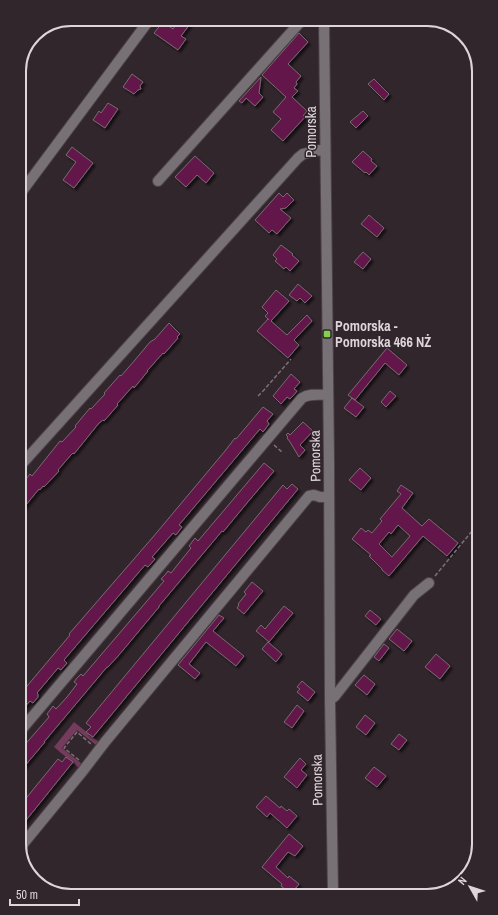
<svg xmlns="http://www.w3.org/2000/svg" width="498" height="915" font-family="'Archivo Narrow',sans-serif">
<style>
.green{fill:#743b5d}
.building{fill:#64194a;stroke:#786a71;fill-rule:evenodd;filter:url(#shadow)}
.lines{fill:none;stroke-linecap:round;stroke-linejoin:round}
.minor-casing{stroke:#4d4249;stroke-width:12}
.path{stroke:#7b7176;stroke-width:1.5;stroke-dasharray:4 2;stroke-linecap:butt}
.minor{stroke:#777074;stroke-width:10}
.poi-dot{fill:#83d04e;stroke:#32262d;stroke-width:1.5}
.labels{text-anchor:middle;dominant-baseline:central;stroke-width:3;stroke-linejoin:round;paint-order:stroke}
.street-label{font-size:14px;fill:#ddd5d9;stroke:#32262d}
.poi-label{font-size:14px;font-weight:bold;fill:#ddd5d9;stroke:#32262d;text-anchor:start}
.rim{fill:none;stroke:#ddd5d9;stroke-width:2}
</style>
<defs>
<filter id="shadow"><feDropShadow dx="2.5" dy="2.5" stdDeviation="1" flood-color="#0009"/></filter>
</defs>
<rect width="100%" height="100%" fill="#32262d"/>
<!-- green -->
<path class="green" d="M74,722l25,20 -3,3 -19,-15 -15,18 20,16 -3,4 -25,-21z"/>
<!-- building -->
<path class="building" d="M180,19h3l7,5 -9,12 5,3 -8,11 -24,-17 9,-11 10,7z
M299,33l9,9 -20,22 13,12 -5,6 1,2 -3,4 4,3 -6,6 15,14 -4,5 2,1 -22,24 -12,-11 10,-11 -8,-7 13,-15 -24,-22z
M132,74l11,8 -3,4 1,3 -3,1 -4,4 -11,-7z
M261,77l-2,16 4,4 -8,9 -9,-8 -4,5 -3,-2z
M374,79l15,15 -5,6 -16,-16z
M108,103l10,6 -13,19 -12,-8 6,-9 2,2z
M363,111l5,5 -12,12 -6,-6z
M72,147l21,16 -19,25 -11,-8 13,-18 -10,-7z
M363,151l9,8 -1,2 6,5 -8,9 -3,-3 -1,1 -13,-11z
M195,156l19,17 -8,10 -9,-8 -11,12 -11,-10z
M279,193l4,4 4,-4 7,7 -8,8 -6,1 11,9 -14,16 -5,-4 -3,3 -14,-13z
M369,215l15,13 -7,9 -16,-13z
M281,245l12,9 -1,1 7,6 -9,10 -4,-4 -2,2 -9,-8 2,-2 -4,-4z
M363,252l8,7 -8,10 -9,-7z
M298,284l14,12 -7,7 -5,-5 -3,3 -8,-6z
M276,290l13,11 -18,20 16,14 20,-20 5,6 -18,19 5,5 -11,13 -31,-27 11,-12 1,1 -4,-4 3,-3 -6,-6z
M169,323l11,11 -3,3 1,1 -14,16 -1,-1 -16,18h1l-14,17 -1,-2 -16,18 1,1 -14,16 -1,-1 -4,3 -25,31 -1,-1 -3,3 -12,14 1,1 -15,16 -1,-1 -3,4 -1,-1 -18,22v-26l9,-11 2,2 28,-35 2,1 14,-15 -1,-1 15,-18 1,1 14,-15 -1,-1 16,-18 1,1 14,-16 15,-18 5,-3z
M387,348l20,17 -8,10 -14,-12 -30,37 -7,-5z
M291,374l9,8 -6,7 3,2 -3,4 -4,4 -3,-2 -6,7 -8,-8z
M390,391l6,5 -10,11 -5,-5z
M352,398l12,9 -8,10 -12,-9z
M263,407l10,7 -6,7 2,3 -6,8 -3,-3 -81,96 3,2 -6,8 -3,-2 -21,24 3,2 -7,8 -3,-2 -81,95 3,3 -6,7 -3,-2 -21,25 1,1v3l-5,6 -3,-2 -8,9v-18l48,-57 -1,-1 84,-97 72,-86 10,-13 1,1z
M303,422l10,9 -13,14 5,5 -6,7 -9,-15 -3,-4 1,-1 -2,-2 2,-2 2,2z
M264,463l10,8 -27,32 -24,29 -1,-1 -63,75v1l-40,48 -11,12h-1l-63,75h1l-22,26 -1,-20 27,-31 -2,-3 6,-8 3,3 11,-12 10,-13 -3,-2 3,-4 4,-4 2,2 81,-95 -3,-2 4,-4 3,-4 3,2 20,-25 -2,-2 6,-8 3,3z
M360,468l11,10 -10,12 -12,-10z
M292,484l6,5 -205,248 -7,-5 5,-5 -5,-4 197,-238 4,4z
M401,485l12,8 -11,15 20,18 7,-7 29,24 -11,13 -24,-20 -34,40 -7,-6v-1l-13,-13 2,-1 -19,-16 9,-11 5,4 2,-2 4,3 10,-12 -2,-2 21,-25 -4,-3zM398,525l12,11 -18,21 -13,-13 10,-12 2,2z
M252,582l11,9 -19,23 -7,-6 2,-3 -1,-1 8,-10 -2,-2z
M284,606l9,7 -24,29 -13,-11 5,-6 4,4z
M370,610l11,9 -5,6 -11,-9z
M219,615l5,3 -11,13 31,25 -8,10 -30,-24 -17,22 11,9 -5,6 -17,-14z
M397,629l15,12 -7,9 -1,1 -15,-12z
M268,642l14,12 -6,8 -14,-13z
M384,644l5,4 -10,13 -5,-4z
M436,654l14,12 -10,13 -15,-12z
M364,675l11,9 -8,11 -12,-10z
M302,681l13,11 -7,9 -11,-9 3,-3 -3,-2z
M297,705l7,6 -12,17 -8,-6z
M365,715l10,8 -9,12 -10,-8z
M399,734l8,6 -8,10 -8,-6z
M66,757l7,5 -50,62v-22l35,-43 4,3z
M300,758l6,6 -5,6 6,5 -10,13 -13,-11z
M374,767l12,9 -9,11 -12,-9z
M266,796l14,12 1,-2 6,5 2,-2 8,7 -10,12 -17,-15 -3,4 -11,-10z
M289,834l14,12 -8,10 -7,-4 -12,15 12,11 1,-2 10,8 -8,10 -10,-8 1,-2 -20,-17z"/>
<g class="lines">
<!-- minor casing -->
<g class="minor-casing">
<path id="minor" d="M324,19l5,442 1,239 3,193
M158,181l145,-162
M20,194l130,-175
M21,465l277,-307 5,-4 22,-5
M330,700l5,-4 79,-101 15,-12
M22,729l280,-331c8,-5 17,-3 26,-3
M23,844l59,-72 23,-30 204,-246 5,-1 6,2h9"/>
</g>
<!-- path -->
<path class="path" d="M258,396l6,-6 27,-31
M274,445l8,7
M435,576l42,-51
M79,760l-15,-12 13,-16 14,12"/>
<!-- minor -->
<use href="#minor" class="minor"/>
</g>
<!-- markers -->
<rect class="poi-dot" x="323" y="330" width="8" height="8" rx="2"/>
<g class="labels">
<!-- street labels -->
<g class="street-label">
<text transform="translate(311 132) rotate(-90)">Pomorska</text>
<text transform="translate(315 456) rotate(-91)">Pomorska</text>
<text transform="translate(317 780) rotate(-91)">Pomorska</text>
</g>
<!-- poi labels -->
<g class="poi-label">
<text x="335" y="326">Pomorska -<tspan x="335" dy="16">Pomorska 466 NŻ</tspan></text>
</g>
</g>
<!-- crop -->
<path d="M0 0H498V915H0ZM71 26H427A45 45 0 0 1 472 71V844A45 45 0 0 1 427 889H71A45 45 0 0 1 26 844V71A45 45 0 0 1 71 26Z" fill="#32262d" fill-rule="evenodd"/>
<path class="rim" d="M71 26H427A45 45 0 0 1 472 71V844A45 45 0 0 1 427 889H71A45 45 0 0 1 26 844V71A45 45 0 0 1 71 26Z"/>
<!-- north arrow -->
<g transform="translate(470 887) rotate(309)" stroke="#32262d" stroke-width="3" paint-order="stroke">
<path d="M0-3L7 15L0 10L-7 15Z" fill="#ddd5d9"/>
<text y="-6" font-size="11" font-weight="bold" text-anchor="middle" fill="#ddd5d9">N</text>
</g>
<!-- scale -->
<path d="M10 899v6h69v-6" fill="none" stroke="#ddd5d9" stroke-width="2"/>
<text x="16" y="899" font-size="12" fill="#ddd5d9" stroke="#32262d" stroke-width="3" paint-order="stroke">50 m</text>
</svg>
